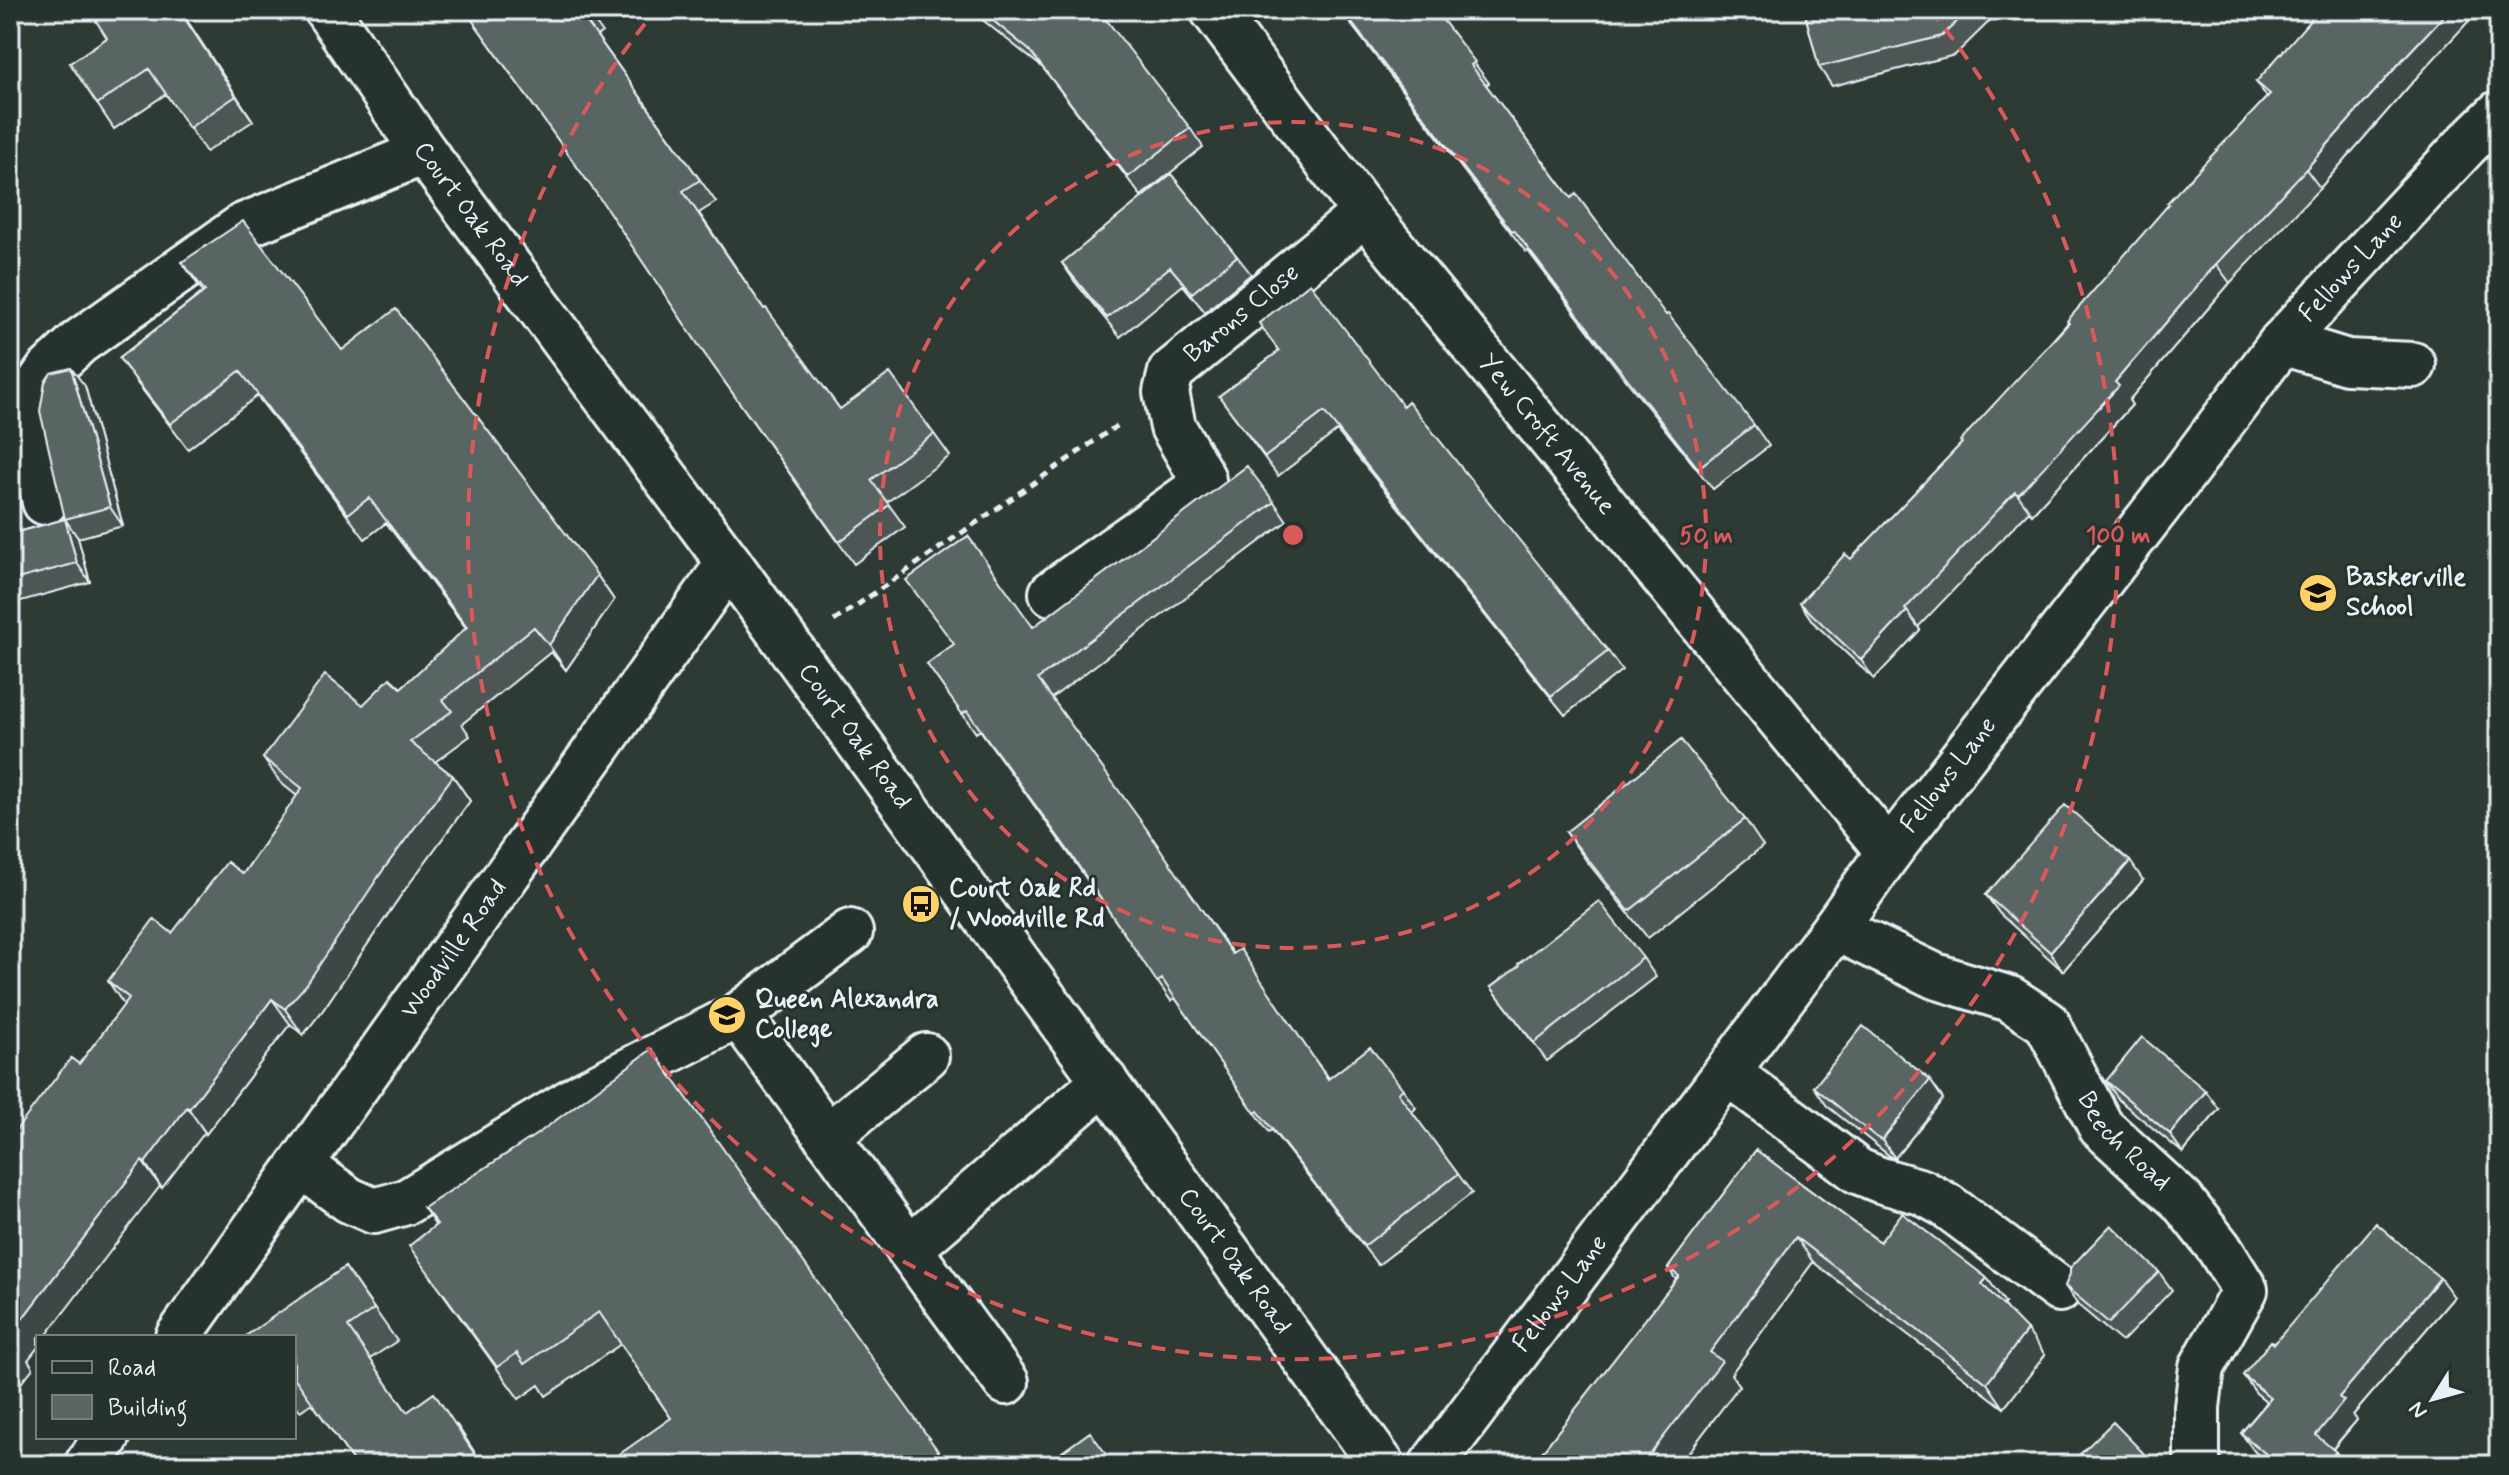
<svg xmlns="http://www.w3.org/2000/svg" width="2509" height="1475" font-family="Mynerve,sans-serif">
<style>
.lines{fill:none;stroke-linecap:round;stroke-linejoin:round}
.minor-casing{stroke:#e8f1f8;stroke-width:50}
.major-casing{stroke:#e8f1f8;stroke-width:50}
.path{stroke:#e8f1f8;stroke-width:5;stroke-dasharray:8 6;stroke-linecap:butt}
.minor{stroke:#26332d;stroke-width:44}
.major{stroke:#26332d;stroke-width:44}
.wall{fill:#4d5755;stroke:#e8f1f8;stroke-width:2}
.shaded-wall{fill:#3e4745;stroke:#e8f1f8;stroke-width:2}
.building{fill:#596563;stroke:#e8f1f8;stroke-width:2}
.ring{fill:none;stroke:#da5a5c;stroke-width:4;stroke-dasharray:14 10}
.labels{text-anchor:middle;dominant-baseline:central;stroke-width:6;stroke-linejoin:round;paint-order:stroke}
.street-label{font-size:26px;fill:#e8f1f8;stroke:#26332d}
.poi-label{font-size:26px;font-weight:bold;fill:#e8f1f8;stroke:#26332d;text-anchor:start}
.centre{fill:#da5a5c;stroke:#26332d;stroke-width:4}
.ring-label{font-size:24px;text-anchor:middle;font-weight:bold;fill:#da5a5c;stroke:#26332d;stroke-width:6;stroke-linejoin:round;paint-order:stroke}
</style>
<rect width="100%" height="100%" fill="#2e3b35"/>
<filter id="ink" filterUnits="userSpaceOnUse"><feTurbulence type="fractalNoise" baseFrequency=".0125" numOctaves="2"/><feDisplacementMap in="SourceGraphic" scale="16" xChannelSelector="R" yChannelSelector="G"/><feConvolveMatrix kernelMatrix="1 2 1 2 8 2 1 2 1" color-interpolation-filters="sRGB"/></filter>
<g filter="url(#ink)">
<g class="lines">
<!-- minor casing -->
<g class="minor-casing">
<g id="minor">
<path id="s1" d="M1213,10l152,203 524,639"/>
<path d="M2282,342l65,20 66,3"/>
<path d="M45,502l-17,-71 6,-40 14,-20 31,-29 164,-116 181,-74"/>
<path id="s2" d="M1052,593l138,-98 13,-16 -30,-52 -7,-35 5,-20 194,-159"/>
<path id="s3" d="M1835,928l100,48 75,23 37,24 54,104 81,74 37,47 26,42 -43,77 -5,40v52"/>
<path d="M739,1015l170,234"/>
<path d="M1727,1072l131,99 22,9 42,12 24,13 113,84"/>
<path d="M827,1137l99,-81"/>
<path d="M301,1165l48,35 25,11 32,-9 179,-109 154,-78 111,-83"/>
<path id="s4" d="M178,1337l551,-774"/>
<path d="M1006,1382l-97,-133 196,-168"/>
<path d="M87,1465l20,-28"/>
<path id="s5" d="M1432,1465l403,-537 54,-76 289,-371 104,-139 184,-197 33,-32"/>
</g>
</g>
<!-- major casing -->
<g class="major-casing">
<g id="major">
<path id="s6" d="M327,10l97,142 305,411 653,902"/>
</g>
</g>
<!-- path -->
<path class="path" d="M834,621l288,-199"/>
<!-- minor -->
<use href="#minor" class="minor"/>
<!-- major -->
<use href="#major" class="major"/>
</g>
<!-- wall -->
<path class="wall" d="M180,10l73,111 -47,31 -40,-58 -52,35 -44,-66 37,-25z
M465,10h121l16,22 -5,4 119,166 -17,11 65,96 76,100 94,25 16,22 -63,46 18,25 -51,37 -150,-211 -95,-142z
M970,10h123l97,118 13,19 -62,49 -98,-128z
M1340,10h95l54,73 -3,2 85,113 183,227 15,21 -56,43 -95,-119 -90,-119 -2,1z
M1804,10h197l-46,45 -123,31 -13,-19z
M2417,77l-97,111 -90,95 -101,117 3,5 -100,109 -3,-3 -111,116 2,3 -46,49 -61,-57 -13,-19 51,-44 110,-115 306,-347 -11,-15z
M1237,256l14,18 -46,38 -22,-27 -63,52 -45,-55 -13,-19z
M182,262l160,88 255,225 17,25 -48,70 -15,-18 -89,72 8,12 -35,26 18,14 17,25 -69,94 -78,115 -20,25 -13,-11 -84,110 -1,-2 -43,56 -2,-2 -122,151v10l-10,13 5,8 -23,29v-259l69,-74 45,-59 -16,-24 64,-48 71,-59 54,-78 -16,-13 -18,-25 100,-53 38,-17 65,-60 -80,-105 -21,16 -108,-143 -69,53 -51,-66 -18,-25 84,-66z
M1259,323l144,83 205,245 14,19 -57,45 -228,-284 -59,45 -59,-80 60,-45z
M85,386l38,140 -45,12 12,44 -80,22v-70l55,-15z
M1274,502l13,19 -235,177 181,256 96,124 74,11 13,19 -4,4 60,81 -94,72 -106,-135 -3,2 -94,-134 -4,3 -97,-140 -94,-131 -4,3 -49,-69 26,-19 80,-18z
M1745,819l18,27 -115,92 -63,-79 -19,-27z
M2143,880l-80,91 -63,-57 -14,-19z
M1643,958l13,19 -109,84 -56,-74z
M1930,1080l13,19 -48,59 -4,-1 -64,-51 -13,-19z
M2106,1081l113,28 -36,44 -64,-53z
M1756,1150l124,92 107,36 18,25 -2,2 42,50 -41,53 -191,-146 -82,112 8,12 -60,79h-147l144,-185 -8,-12z
M424,1208l524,257 -277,-47 -50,-74 -75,52 -7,-11 -20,14 -88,-122 4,-52z
M345,1267l52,74 -27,18 37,53 50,13 26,40h-127l-44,-62 -12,8 -6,-9v-65z
M2159,1272l13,18 -50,52 -44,-37 -13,-19z
M2454,1297l-101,118 4,5 -24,29 12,16h-75l-15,-13 -14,-19 26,-31 -11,-9 -13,-18 31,-31z"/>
<!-- shaded-wall -->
<path class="shaded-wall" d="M179,10h1l73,111 -17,-25z
M2449,10h30l-62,67 -97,111 -14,-19 98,-111z
M2216,264l14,19 -101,117 3,5 -100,109 -14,-19z
M71,368l14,18 38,140 -13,-19z
M65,519l13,19 12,44 -13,-19z
M597,575l17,25 -48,70 -17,-25z
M1907,611l13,19 -46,49 -13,-19z
M453,776l17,25 -69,94 -78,115 -20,25 -18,-26 98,-139z
M2130,861l13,19 -80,91 -13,-19z
M272,999l18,25 -84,110 -17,-25z
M1930,1080l13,19 -48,59 -13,-18z
M2206,1091l13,18 -36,44 -13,-19z
M187,1107l18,25 -43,56 -17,-25z
M142,1161l18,25 -115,151h-7v10l-10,13 5,8 -23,29v-62z
M1796,1237l17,25 -82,112 8,12 -60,79h-37l68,-113z
M1987,1278l18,25 -6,6 -17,-25z
M2440,1278l14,19 -101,118 4,5 -28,33 -13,-18 23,-38z
M2027,1330l18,25 -41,53 -17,-25z
M2336,1452l9,13h-21z"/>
<!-- building -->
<path class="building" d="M89,10h90l57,86 -47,32 -40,-59 -52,35 -27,-41 37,-25z
M465,10h121l-5,4 119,166 -17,11 81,118 2,-1 74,101 50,-36 44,61 -63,46 18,25 -50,37 -135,-189 -101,-150z
M980,10h113l15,12 82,106 -62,49 -99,-127z
M1342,10h93l40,52 -4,3 100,133 5,-4 90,121 2,-1 86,111 -56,43 -94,-119 -90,-119 -2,1z
M1804,10h165l-27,26 -123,31z
M2319,10h130l-45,48 -98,111 -90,95 -101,118 4,4 -101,109 -3,-3 -110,117 2,2 -46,49 -61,-57 45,-49 6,5 111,-116 -2,-2 109,-118 -2,-2 102,-117 -2,-1 103,-109 -14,-12z
M1171,174l66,82 -45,37 -22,-26 -63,51 -45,-55z
M243,221l99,129 54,-41 201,266 -48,70 -15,-18 -91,73 9,11 -42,31 43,34 -70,94 -77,115 -21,24 -13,-10 -83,110 -2,-2 -42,56 -3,-2 -132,174v-197l61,-80 8,6 50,-66 -21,-17 46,-62 18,14 55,-71 16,12 59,-86 -39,-30 62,-83 38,30 27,-27 11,10 66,-61 -98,-129 -21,16 -108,-143 -70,53 -51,-66 86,-67 -23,-29z
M1310,283l93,123 5,-5 200,250 -57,45 -227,-284 -59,45 -46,-61 60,-45 -20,-28z
M71,368l39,139 -45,12 -25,-108 5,-29 6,-9z
M1247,466l27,36 -236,177 110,152 84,123 8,-5 88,130 42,-32 33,42 -5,4 60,81 -94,72 -106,-135 -3,2 -93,-134 -5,3 -90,-133 -100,-138 -5,3 -35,-50 27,-20 -48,-64 62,-44 65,91z
M65,519l12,44 -67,18v-47z
M1681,740l64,79 -116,92 -63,-79z
M2065,805l65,56 -80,91 -64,-57z
M1599,901l44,57 -109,85 -43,-56 28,-21 -1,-2z
M1863,1026l67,54 -48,60 -5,-2 -63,-51z
M2142,1037l64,54 -36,43 -64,-53z
M652,1049l296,416h-344l67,-47 -72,-106 -75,52 -7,-11 -20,14 -88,-121 28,-22 -13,-16 116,-76z
M1756,1150l124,92 22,-29 85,65 -5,6 45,46 -40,53 -191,-146 -86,115 12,9 -80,104h-110l147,-189 -11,-8z
M2376,1223l64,55 -101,119 5,4 -28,34 20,17 -12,13h-45l-38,-32 30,-35 -28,-23 28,-34 3,3z
M2111,1225l48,47 -50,51 -44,-37 5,-12v-6z
M345,1267l29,42 -26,18 59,85 27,-19 48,72h-126l-62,-88v-40h-46l-1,-2z
M10,1338l5,5 -5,7z
M2113,1422l42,43h-84l-1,-1z
M1090,1432l24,33h-70z"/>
</g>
<!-- distance rings -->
<g class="ring">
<circle cx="1293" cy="535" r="413"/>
<path d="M1930 10A825 825 0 1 1 656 10"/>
</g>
<!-- icons -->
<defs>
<g id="school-disc" transform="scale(2)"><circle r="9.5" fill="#ffd166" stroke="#26332d"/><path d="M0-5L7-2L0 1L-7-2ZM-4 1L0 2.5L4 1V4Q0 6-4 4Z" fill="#111"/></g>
<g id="bus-disc" transform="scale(2)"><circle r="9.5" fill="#ffd166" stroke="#26332d"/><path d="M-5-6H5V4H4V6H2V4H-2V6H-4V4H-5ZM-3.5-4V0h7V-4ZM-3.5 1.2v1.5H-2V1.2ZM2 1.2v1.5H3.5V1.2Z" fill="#111"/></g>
<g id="university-disc" transform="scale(2)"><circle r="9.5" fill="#ffd166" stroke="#26332d"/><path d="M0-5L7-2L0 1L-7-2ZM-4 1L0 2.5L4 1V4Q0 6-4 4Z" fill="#111"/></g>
</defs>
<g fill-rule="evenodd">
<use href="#school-disc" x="2318" y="593"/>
<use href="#bus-disc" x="921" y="904"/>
<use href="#university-disc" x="727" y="1015"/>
</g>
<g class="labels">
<!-- street labels -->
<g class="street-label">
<text stroke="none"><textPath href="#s6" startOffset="250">Court Oak Road</textPath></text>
<text stroke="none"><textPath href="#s5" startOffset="1510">Fellows Lane</textPath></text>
<text stroke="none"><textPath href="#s2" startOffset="398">Barons Close</textPath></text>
<text stroke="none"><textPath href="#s1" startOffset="540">Yew Croft Avenue</textPath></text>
<text stroke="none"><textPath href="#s6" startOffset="898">Court Oak Road</textPath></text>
<text stroke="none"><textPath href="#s5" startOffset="862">Fellows Lane</textPath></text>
<text stroke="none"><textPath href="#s4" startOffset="476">Woodville Road</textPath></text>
<text stroke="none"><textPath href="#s3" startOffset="376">Beech Road</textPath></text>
<text stroke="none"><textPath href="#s6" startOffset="1546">Court Oak Road</textPath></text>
<text stroke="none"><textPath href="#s5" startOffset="214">Fellows Lane</textPath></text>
</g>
<!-- poi labels -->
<g class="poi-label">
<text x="2346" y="578">Baskerville<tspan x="2346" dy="30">School</tspan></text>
<text x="949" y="889">Court Oak Rd<tspan x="949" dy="30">/ Woodville Rd</tspan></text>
<text x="755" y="1000">Queen Alexandra<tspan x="755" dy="30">College</tspan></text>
</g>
</g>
<circle cx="1293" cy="535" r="12" class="centre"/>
<g class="ring-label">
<text x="1706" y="543">50 m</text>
<text x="2118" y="543">100 m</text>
</g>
<!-- margin -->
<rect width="2509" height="1475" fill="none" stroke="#26332d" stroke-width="40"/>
<rect x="20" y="20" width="2469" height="1435" fill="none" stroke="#e8f1f8" stroke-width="3" filter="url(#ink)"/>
<!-- legend -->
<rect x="36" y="1335" width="260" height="104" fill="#26332d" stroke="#747f7e" stroke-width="2"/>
<rect x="52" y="1361" width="40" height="12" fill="#26332d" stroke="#747f7e" stroke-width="2"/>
<text x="108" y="1375" font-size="24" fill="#e8f1f8">Road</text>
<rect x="52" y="1395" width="40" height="24" fill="#596563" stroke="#747f7e" stroke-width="2"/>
<text x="108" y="1415" font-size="24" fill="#e8f1f8">Building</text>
<!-- north arrow -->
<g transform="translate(2433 1399) rotate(233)" stroke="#26332d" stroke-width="6" paint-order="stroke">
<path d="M0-6L14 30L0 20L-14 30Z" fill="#e8f1f8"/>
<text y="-12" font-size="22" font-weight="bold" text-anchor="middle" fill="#e8f1f8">N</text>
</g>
</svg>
